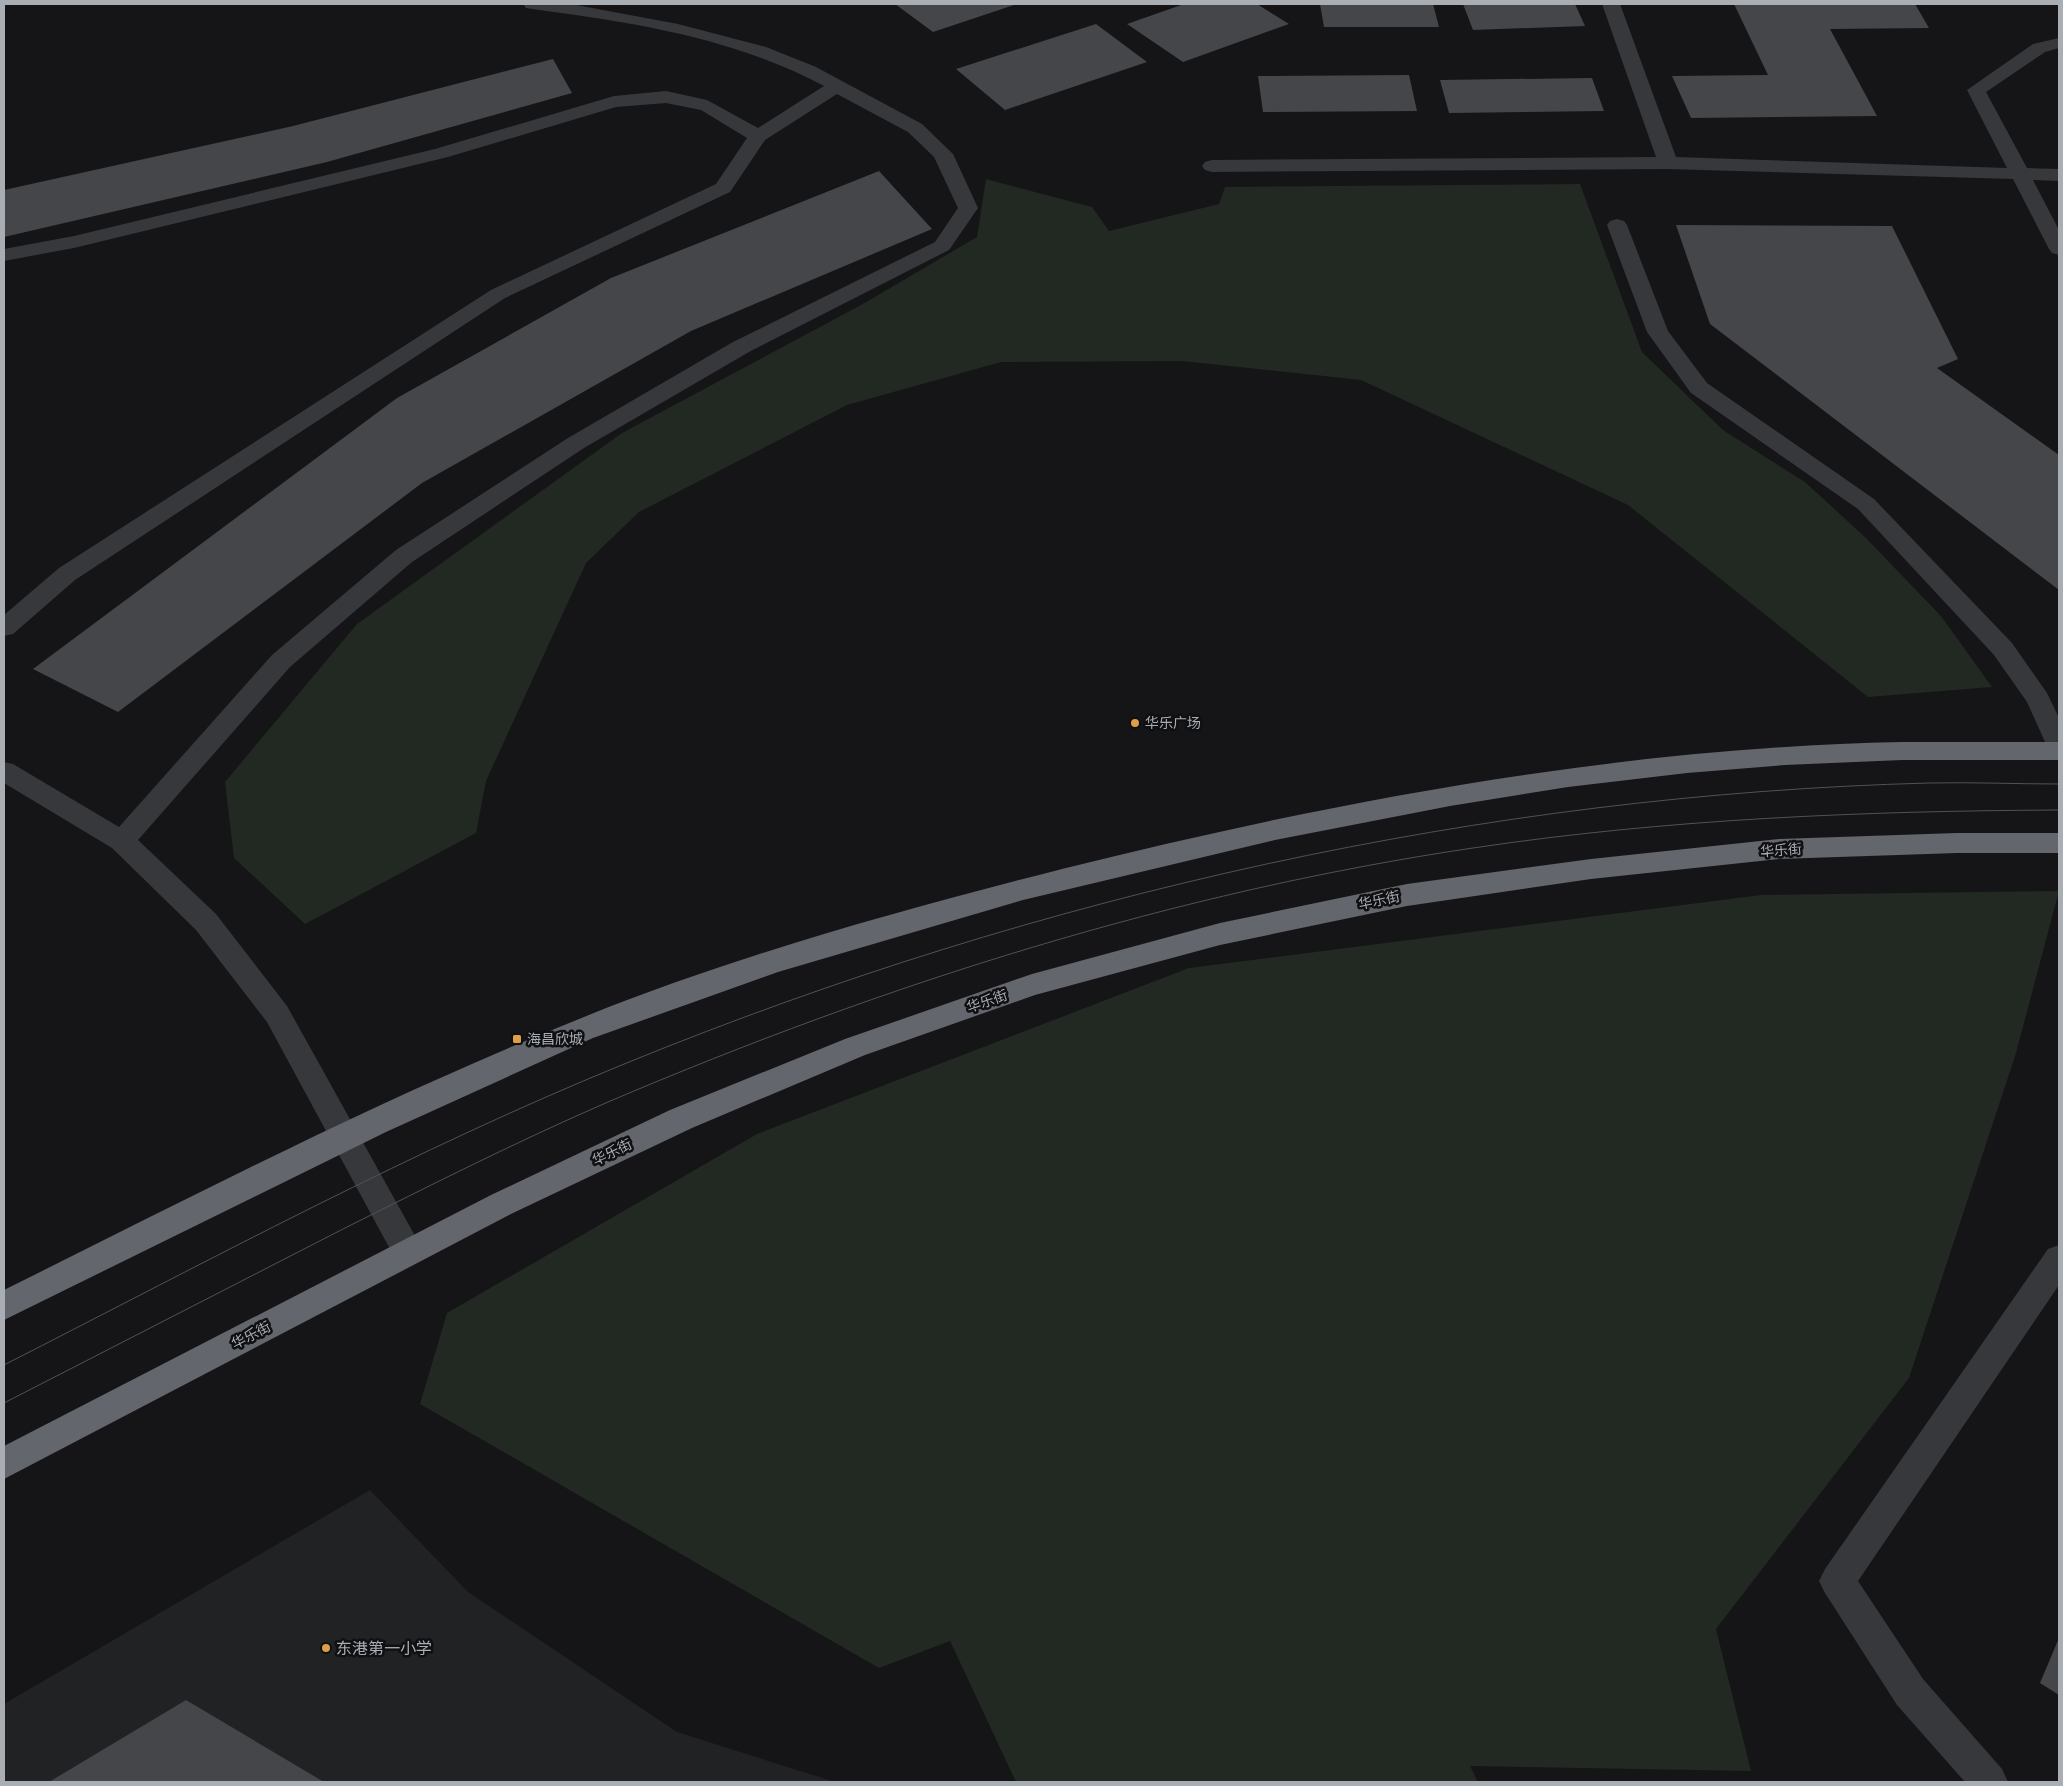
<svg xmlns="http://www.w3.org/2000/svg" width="2063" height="1786" font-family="'Work Sans','Noto Sans SC',sans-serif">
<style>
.built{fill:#212224}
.green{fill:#222822}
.building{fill:#444649}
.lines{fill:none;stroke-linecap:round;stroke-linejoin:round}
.street{fill:#37383b;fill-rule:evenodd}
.highway{fill:#63666c;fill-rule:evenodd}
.tram{stroke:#505256;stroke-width:1}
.poi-dot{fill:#dd9f47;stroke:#101012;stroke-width:2}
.labels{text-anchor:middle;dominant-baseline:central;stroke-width:5;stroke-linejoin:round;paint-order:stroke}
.poi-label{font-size:14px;fill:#a9aeb5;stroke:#101012;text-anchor:start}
.street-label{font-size:14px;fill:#a9aeb5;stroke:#101012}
.near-poi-label{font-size:16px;fill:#a9aeb5;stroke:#101012;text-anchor:start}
</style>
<rect width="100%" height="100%" fill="#151517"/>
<!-- built -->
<path class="built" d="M370,1490l98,102 209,140 158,50h-831v-78z"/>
<!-- green -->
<path class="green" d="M986,179l106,28 17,24 110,-27 6,-17 355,-3 62,168 81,78 82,52 61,56 75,78 51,71 -124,10 -240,-192 -267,-125 -179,-19 -181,1 -154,43 -208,107 -53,51 -100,218 -10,52 -171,91 -71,-66 -9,-76 132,-158 265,-191 239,-128 116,-68z
M2059,891l-43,162 -107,325 -193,251 35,142 -281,-5 8,16h-462l-66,-141 -71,27 -459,-264 27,-91 310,-179 432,-166 572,-73z"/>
<!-- building -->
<path class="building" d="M895,4h122l-84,28z
M1184,4h73l32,20 -106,38 -56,-38z
M1320,4h113l6,23h-115z
M1463,4h112l10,22 -112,4z
M1734,4h181l14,24 -99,1 47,87 -186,2 -19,-42 96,-1z
M1096,24l51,38 -142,48 -49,-41z
M553,59l19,34 -245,69 -323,75v-47l289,-64z
M1409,75l8,36 -154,1 -5,-36z
M1592,78l12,33 -155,2 -9,-33z
M879,171l53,58 -241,102 -269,152 -304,229 -85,-43 364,-271 214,-120z
M1676,225l216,1 66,133 -21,9 122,87v135l-349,-266z
M2059,1638v57l-19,-12z
M186,1700l138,82h-275z"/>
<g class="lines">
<!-- street -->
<path class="street" d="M523,4h48l107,20 88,23 50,20 106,57 31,30 25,54 -29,42 -200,102 -165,96 -172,114 -122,105 -152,173 78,74 71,92 137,246 -5,10 -11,4 -11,-4 -130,-240 -71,-92 -84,-82 -108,-65v-21l9,2 106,63 153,-172 124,-105 172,-112 165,-96 202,-100 23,-34 -24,-51 -26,-25 -71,-38 -72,46 -35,52 -225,106 -430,282 -62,54 -9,2v-21l55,-47 432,-278 225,-106 31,-46 -46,-28 -35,-7 -50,4 -168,50 -374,91 -70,13v-12l70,-13 361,-87 179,-53 52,-5 41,9 51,28 66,-42c-89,-48 -193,-64 -292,-77l-6,-1z
M1602,4h18l56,153 331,11 -40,-78 66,-46 26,-6v10l-14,4 -59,40 41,76 32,1v12l-26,-1 26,50v25l-7,-2 -3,-4 -36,-70 -345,-10 -456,3 -7,-2 -3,-4 3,-4 7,-2 444,-3z
M1617,219l7,2 3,4 41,106 39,52 167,116 138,144 35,50 12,25v37l-9,-2 -23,-51 -33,-47 -136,-146 -167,-116 -44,-61 -40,-107 3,-4z
M2059,1245v40l-201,296 65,98 79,90 6,13h-43l-68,-77 -72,-112 -6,-12 6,-12 223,-320z"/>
<!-- highway -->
<path class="highway" d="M1902,742h157v18h-157l-117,5 -98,8 -119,14 -118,19 -175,34 -252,60 -245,72 -185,66 -207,94 -382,188v-30c191,-95 381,-194 580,-273 154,-62 317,-107 478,-148 276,-69 556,-121 840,-127z
M1957,833h102v20h-102l-178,6 -188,20 -184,27 -187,39 -185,50 -170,60 -173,73 -179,85 -509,266v-33l487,-251 179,-85 175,-71 187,-65 188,-51 187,-39 184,-25 188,-20z"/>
<!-- tram -->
<path class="tram" d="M4,1365c206,-105 411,-216 625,-303 413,-168 854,-267 1300,-279 43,-1 87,1 130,1
M4,1403c113,-58 226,-116 339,-174 88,-44 175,-88 265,-127 277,-118 567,-210 865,-254 194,-29 390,-37 586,-38"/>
</g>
<!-- markers -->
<g class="poi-dot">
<circle cx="1135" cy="723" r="5"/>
<rect x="512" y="1034" width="10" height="10" rx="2.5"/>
<circle cx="326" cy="1648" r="5"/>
</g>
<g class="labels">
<!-- poi labels -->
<g class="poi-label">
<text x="1145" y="723">华乐广场</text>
<text x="527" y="1039">海昌欣城</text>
</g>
<!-- street labels -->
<g class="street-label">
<text transform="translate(1781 850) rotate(-4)">华乐街</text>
<text transform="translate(1379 900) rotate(-12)">华乐街</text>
<text transform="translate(987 1001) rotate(-19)">华乐街</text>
<text transform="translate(612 1152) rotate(-26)">华乐街</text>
<text transform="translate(251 1335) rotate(-28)">华乐街</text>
</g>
<!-- near-poi labels -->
<g class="near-poi-label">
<text x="336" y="1648">东港第一小学</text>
</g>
</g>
<!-- border -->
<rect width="2063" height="1786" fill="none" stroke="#a9aeb5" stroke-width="10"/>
</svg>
